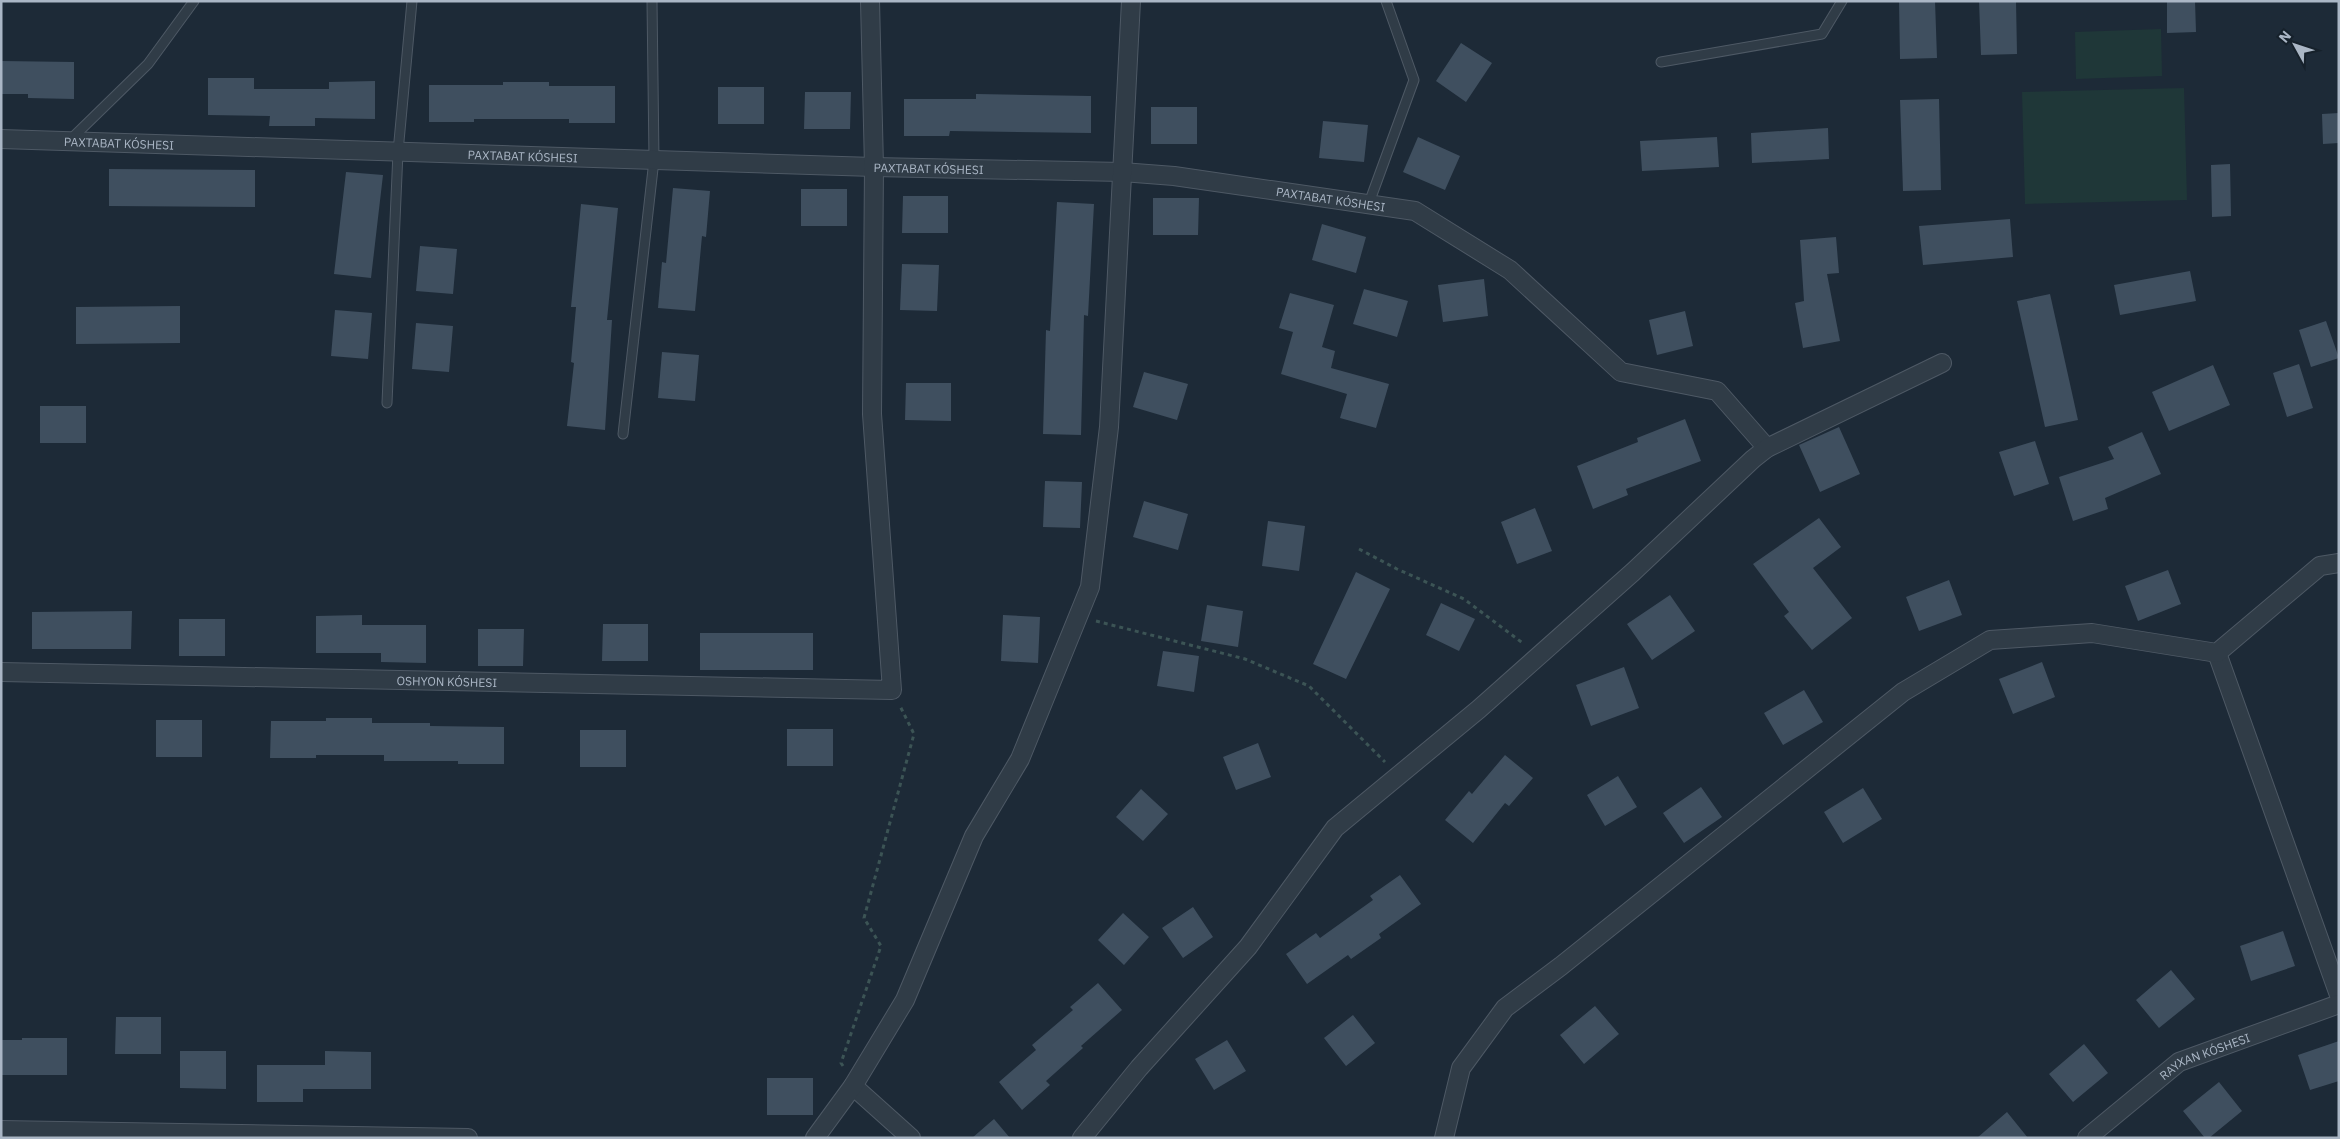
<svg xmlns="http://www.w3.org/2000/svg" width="2340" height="1139" font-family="'IBM Plex Sans',sans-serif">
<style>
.green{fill:#1f3738}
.building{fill:#3f4f5f}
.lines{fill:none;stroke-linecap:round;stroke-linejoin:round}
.service-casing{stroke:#4e5965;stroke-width:11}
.minor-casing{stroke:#4e5965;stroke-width:20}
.path{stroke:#3c5455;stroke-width:3;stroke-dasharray:4 4;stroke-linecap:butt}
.service{stroke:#303c47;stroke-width:9}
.minor{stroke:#303c47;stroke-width:18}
.labels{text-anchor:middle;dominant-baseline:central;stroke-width:5;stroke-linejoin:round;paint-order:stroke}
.street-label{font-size:12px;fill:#aab6c5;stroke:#16212b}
</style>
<rect width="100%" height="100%" fill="#1d2a37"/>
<!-- green -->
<path class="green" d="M2161,29l1,47 -86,3 -1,-47z
M2184,88l3,112 -162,4 -3,-112z"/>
<!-- building -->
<path class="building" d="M1899,1h36l2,57 -37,1z
M1979,1h37l1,53 -36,1z
M2167,1h28l1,31 -29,1z
M1461,43l31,20 -26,39 -30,-21z
M1,61l73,1v37l-46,-1v-4h-27z
M208,78h46v11h75v-7l46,-1v38l-60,-1v8h-46l1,-10 -62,-1z
M503,82h46v4h66v37h-46v-4h-95v3h-45v-37h74z
M718,87h46v37h-46z
M805,92h46l-1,37h-46z
M976,94l115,2v37l-141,-2 -1,5h-45v-37h72z
M1939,99l2,91 -38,1 -3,-91z
M1151,107h46v37h-46z
M2339,113v30l-16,1 -1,-30z
M1323,121l45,4 -4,37 -45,-4z
M1828,128l1,31 -77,4 -1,-30z
M1418,137l42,19 -15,34 -42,-18z
M1717,137l2,30 -77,4 -2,-30z
M2230,164l1,52 -19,1 -1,-52z
M109,169l146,1v37l-146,-1z
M346,172l37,3 -12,103 -37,-4z
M673,188l37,3 -4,46 -4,-1 -7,75 -37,-3 4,-46 4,1z
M801,189h46v37h-46z
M903,196h45v37h-46z
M1153,198h46l-1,37h-45z
M1057,202l37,2 -6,112 -4,-1 -3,120 -38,-1 3,-104 4,1z
M581,204l37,4 -11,112h5l-7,110 -38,-4 7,-63 -3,-1 5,-55h-5z
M2010,219l3,38 -90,8 -4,-39z
M1322,224l44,13 -10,36 -44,-13z
M1836,237l3,36 -12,1 13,67 -37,7 -8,-45 9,-2 -4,-61z
M420,246l37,3 -4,45 -37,-3z
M902,264l37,1 -2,46 -37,-1z
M2190,271l6,30 -76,14 -6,-30z
M1484,279l4,37 -45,6 -5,-37z
M1364,289l44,12 -11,36 -44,-13z
M1290,293l44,12 -12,42 13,4 -4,17 58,16 -13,44 -36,-10 7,-24 -66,-20 12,-42 -14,-4z
M2050,294l28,126 -33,7 -28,-126z
M180,306v37l-104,1v-37z
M335,310l37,3 -4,46 -37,-3z
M1685,311l8,35 -36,9 -8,-35z
M2326,321l13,37 -28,9 -12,-37z
M416,323l37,3 -4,46 -37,-3z
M662,352l37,3 -4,46 -37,-3z
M2299,364l14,44 -26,9 -14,-44z
M2213,365l17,40 -61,26 -17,-39z
M1144,372l44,12 -11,36 -44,-13z
M906,383h45v38l-46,-1z
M40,406h46v37h-46z
M1685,419l16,42 -75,28 2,6 -35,14 -16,-43 61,-24 -1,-4z
M1839,427l21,47 -40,18 -21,-47z
M2142,432l19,42 -56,24 3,11 -35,12 -14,-44 55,-18 -6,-12z
M2035,441l14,43 -35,12 -15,-44z
M1045,481l37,1 -2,46 -37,-1z
M1144,501l44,13 -10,36 -45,-13z
M1535,508l17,43 -35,13 -16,-42z
M1819,518l22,29 -28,21 39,50 -40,32 -28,-34 5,-4 -36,-48z
M1268,521l37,5 -6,45 -37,-5z
M2168,570l13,34 -43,17 -13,-35z
M1356,572l34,17 -44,90 -33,-15z
M1949,580l13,35 -43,16 -13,-34z
M1670,595l25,36 -43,29 -25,-36z
M1441,603l34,16 -16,32 -33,-16z
M1207,605l36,6 -5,36 -37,-6z
M132,611l-1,38h-99v-37z
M362,615v10h64v38l-45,-1v-9h-65v-37z
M1003,615l37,2 -2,46 -37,-2z
M179,619h46v37h-46z
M603,624h45v37h-46z
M478,629h46l-1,37h-45z
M700,633h113v37h-113z
M1163,651l36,5 -5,36 -37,-6z
M2042,662l13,35 -42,17 -14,-35z
M1624,667l15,41 -48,18 -15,-41z
M1804,690l19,32 -40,23 -19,-32z
M326,718h46v5h58v3l74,1v37h-46v-3h-74v-6h-68v3h-46l1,-37h55z
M156,720h46v37h-46z
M787,729h46v37h-46z
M580,730h46v37h-46z
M1258,743l13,34 -35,13 -13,-33z
M1505,755l28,23 -24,28 -4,-3 -32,40 -28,-23 24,-29 3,3z
M1618,776l19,31 -32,19 -18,-31z
M1701,787l21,30 -38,26 -21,-30z
M1863,788l19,31 -39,24 -19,-31z
M1141,789l27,25 -25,27 -27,-24z
M1400,875l21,29 -42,30 2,4 -30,21 -3,-4 -41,29 -21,-30 30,-21 4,5 53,-38 -3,-4z
M1193,907l20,30 -30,21 -21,-30z
M1123,913l26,24 -25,28 -26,-25z
M2283,931l12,35 -44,15 -11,-35z
M2171,970l24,29 -36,29 -23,-28z
M1098,983l24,27 -41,36 2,2 -37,33 4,4 -28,25 -23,-28 37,-32 -4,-5 41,-35 -3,-3z
M1595,1006l24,28 -35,30 -24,-29z
M1353,1015l22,28 -29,23 -22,-28z
M116,1017h45v37h-46z
M22,1038h45v37h-66v-35h21z
M1227,1040l19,31 -32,19 -19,-31z
M2339,1041v40l-29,9 -12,-35z
M2084,1044l24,29 -35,29 -24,-28z
M180,1051h46v38l-46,-1z
M325,1051l46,1v37h-68v13h-46v-37h68z
M767,1078h46v37h-46z
M2219,1082l23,29 -33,27h-4l-22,-27z
M2007,1112l21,26h-51z
M994,1119l16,19h-38z"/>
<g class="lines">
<!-- service casing -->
<g class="service-casing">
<path id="service" d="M1661,62l161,-28 20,-33
M69,141l79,-77 46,-63
M1369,203l45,-123 -28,-79
M387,403l11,-251 14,-151
M623,434l31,-274 -2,-159"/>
</g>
<!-- minor casing -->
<g class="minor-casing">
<g id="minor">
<path id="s1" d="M1,139l873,28 248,5 52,4 241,35 95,59 111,102 96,19 50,57"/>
<path d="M2217,653l122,342"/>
<path id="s2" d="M1,672l891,18 -20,-276 2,-247 -4,-166"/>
<path d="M853,1086l58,52"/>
<path d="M1,1130l467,8"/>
<path d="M815,1138l38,-52 52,-86 69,-164 46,-77 70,-172 19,-160 22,-426"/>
<path d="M1082,1138l57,-70 109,-121 87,-119 144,-119 154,-137 120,-113 14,-11 175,-85"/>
<path d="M1444,1138l17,-70 44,-60 56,-42 342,-274 87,-52 102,-7 125,20 103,-87 19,-3"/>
<path id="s3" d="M2087,1138l92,-76 160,-58"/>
</g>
</g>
<!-- path -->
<path class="path" d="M1359,549l38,20 67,30 60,45
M1096,621l149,38 64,27 76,76
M843,1066l-2,-3 40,-117 -17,-28 50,-184 -14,-28"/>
<!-- service -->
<use href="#service" class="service"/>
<!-- minor -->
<use href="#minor" class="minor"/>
</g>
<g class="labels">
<!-- street labels -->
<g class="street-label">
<text stroke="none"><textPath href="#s1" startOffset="118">PAXTABAT KÓSHESI</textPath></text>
<text stroke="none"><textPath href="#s1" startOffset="522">PAXTABAT KÓSHESI</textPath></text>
<text stroke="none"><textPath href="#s1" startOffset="928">PAXTABAT KÓSHESI</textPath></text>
<text stroke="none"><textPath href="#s1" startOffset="1332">PAXTABAT KÓSHESI</textPath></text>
<text stroke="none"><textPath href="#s2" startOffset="446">OSHYON KÓSHESI</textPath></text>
<text stroke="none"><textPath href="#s3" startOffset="145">RAYXAN KÓSHESI</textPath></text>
</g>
</g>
<!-- border -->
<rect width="2340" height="1139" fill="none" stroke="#aab6c5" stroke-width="5"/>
<!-- north arrow -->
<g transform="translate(2295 45) rotate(310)" stroke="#16212b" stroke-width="4" paint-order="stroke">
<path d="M0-4L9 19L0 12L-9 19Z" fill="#aab6c5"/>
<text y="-8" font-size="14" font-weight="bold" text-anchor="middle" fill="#aab6c5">N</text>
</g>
</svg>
